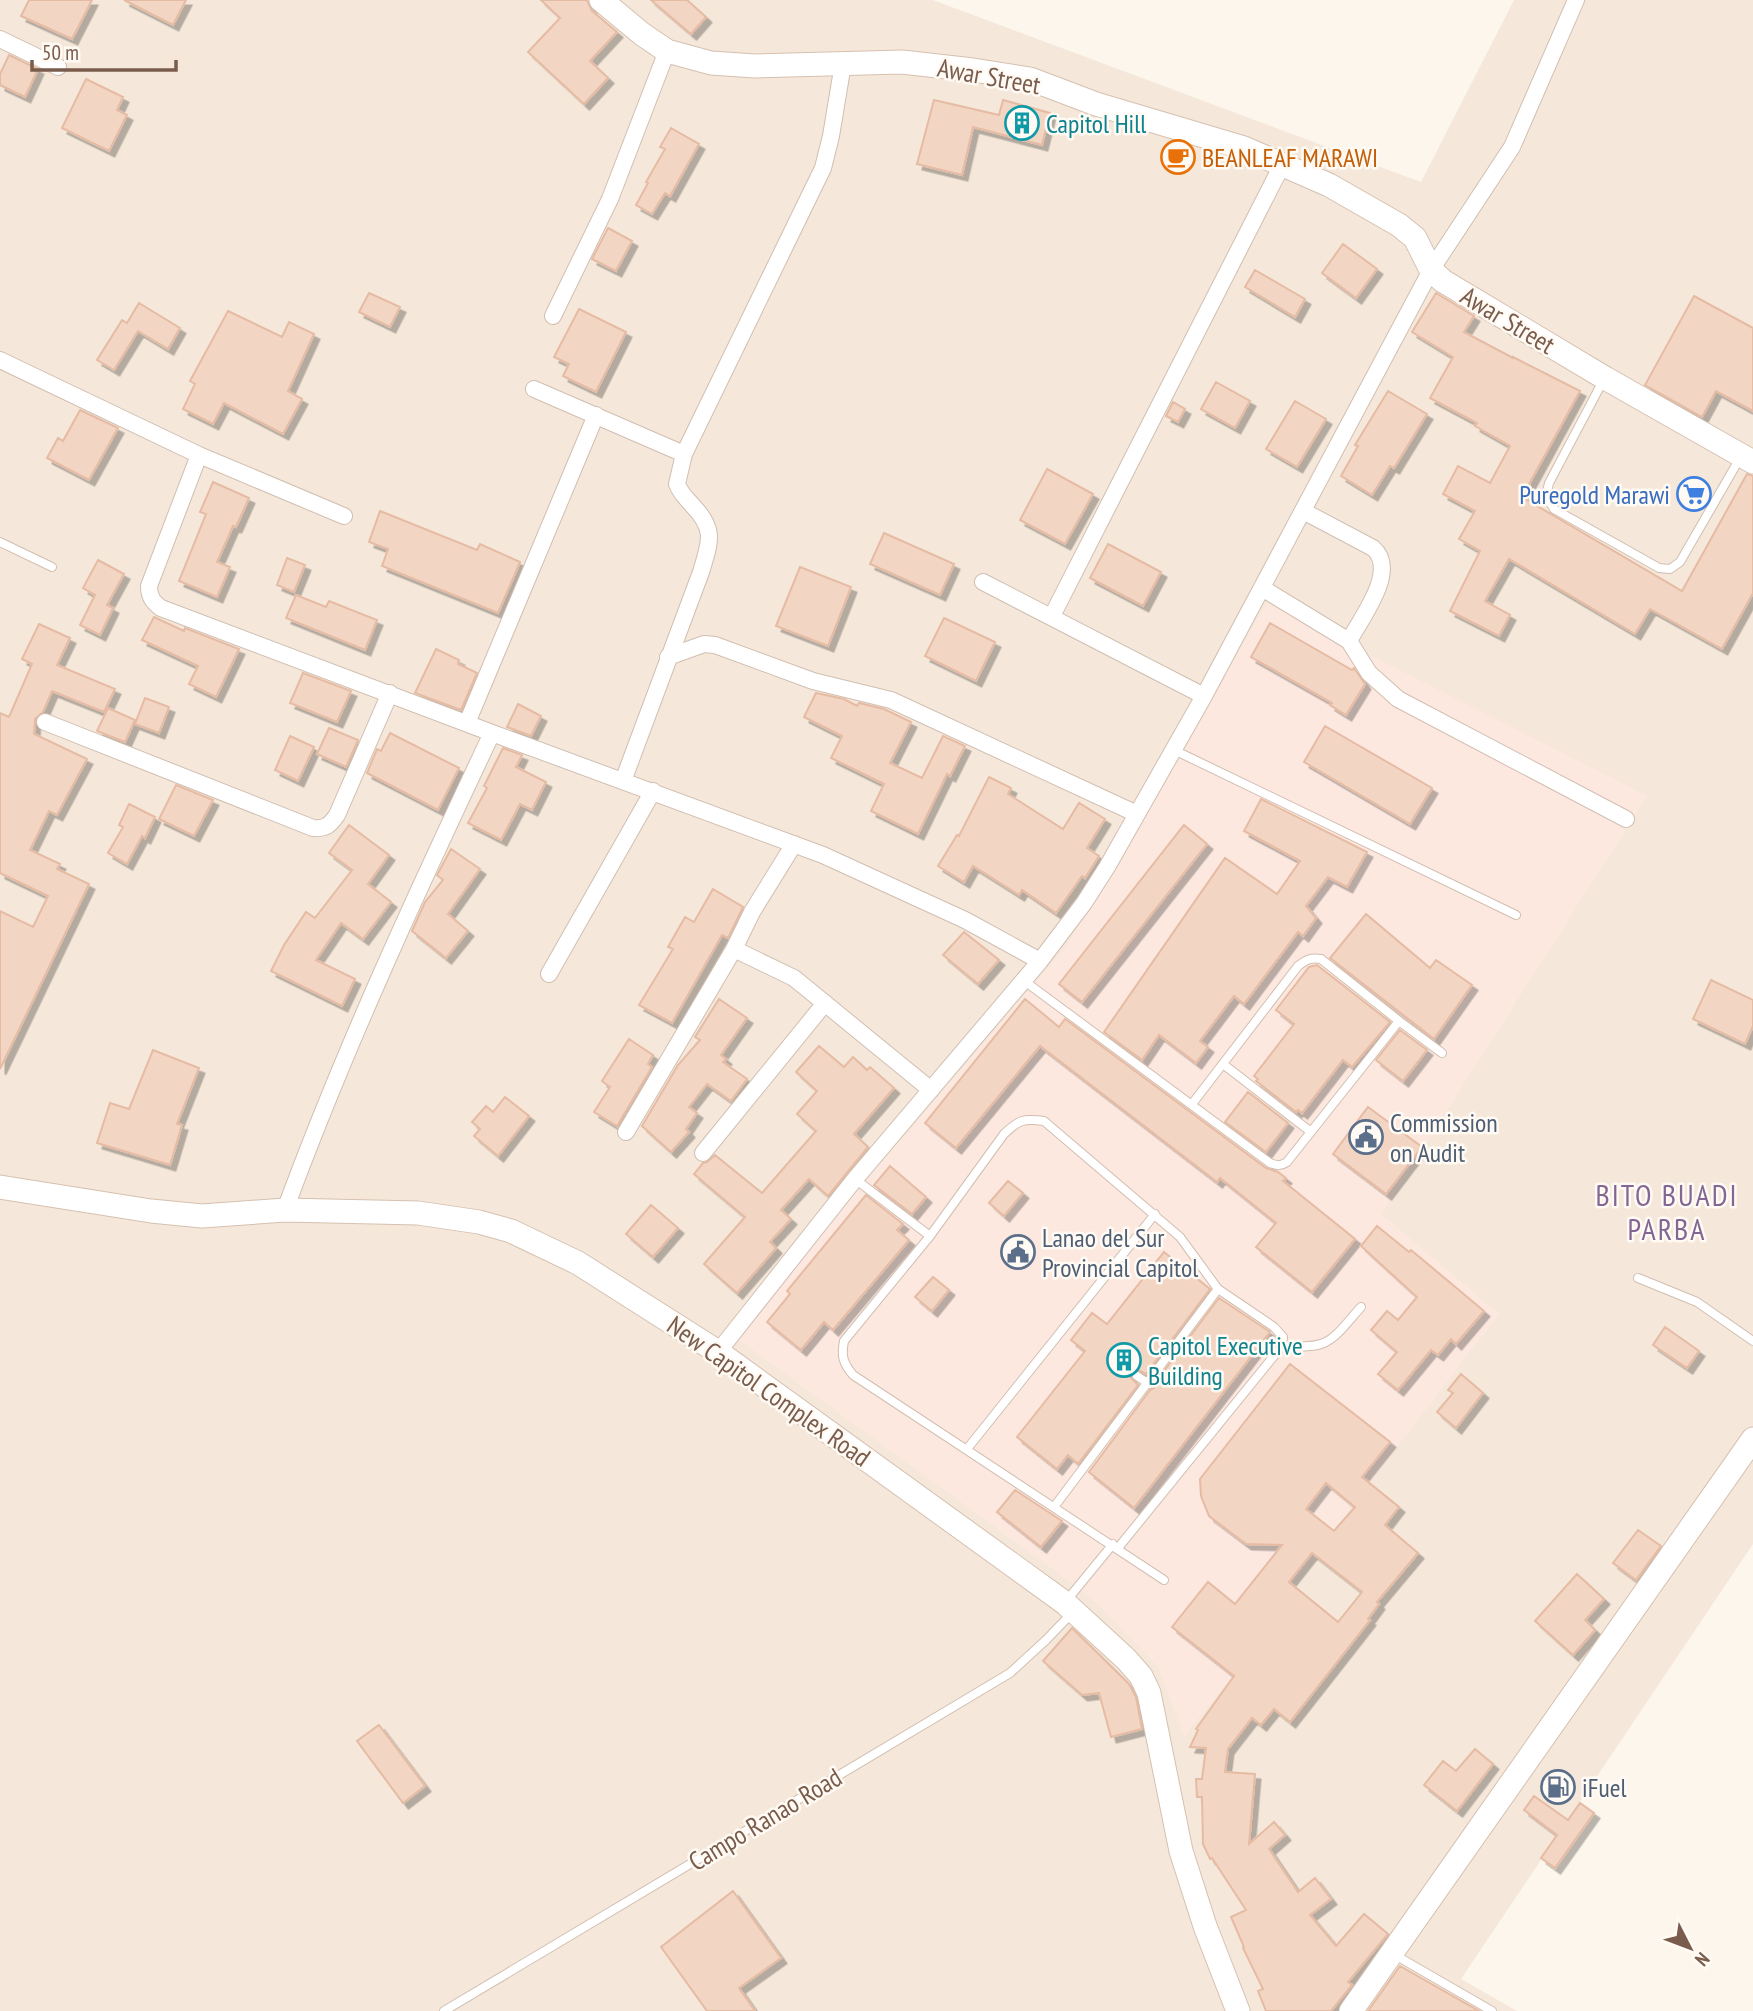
<svg xmlns="http://www.w3.org/2000/svg" width="1753" height="2011" font-family="'PT Sans Narrow',sans-serif">
<style>
.residential{fill:#f5e8da}
.commercial{fill:#fde8e0}
.building{fill:#f3d5c3;stroke:#e6bba3;stroke-width:2;fill-rule:evenodd;filter:url(#shadow)}
.lines{fill:none;stroke-linecap:round;stroke-linejoin:round}
.lane-casing{stroke:#d1beb0;stroke-width:10}
.street-casing{stroke:#d1beb0;stroke-width:18}
.secondary-casing{stroke:#d6c0b0;stroke-width:25}
.lane{stroke:#fff;stroke-width:8}
.street{stroke:#fff;stroke-width:16}
.secondary{stroke:#fff;stroke-width:23}
.labels{text-anchor:middle;dominant-baseline:central;stroke-width:5;stroke-linejoin:round;paint-order:stroke}
.street-label{font-size:26px;fill:#7a5c4d;stroke:#fffaf3}
.culture-label{font-size:26px;fill:#0d838f;stroke:#fffaf3;text-anchor:start}
.food-label{font-size:26px;fill:#c56008;stroke:#fffaf3;text-anchor:start}
.shop-label{font-size:26px;fill:#366cbe;stroke:#fffaf3;text-anchor:end}
.service-label{font-size:26px;fill:#4e5e75;stroke:#fffaf3;text-anchor:start}
.quarter-label{font-size:30px;letter-spacing:2px;fill:#846695;stroke:#fffaf3}
</style>
<defs>
<filter id="shadow"><feDropShadow dx="5.5" dy="5.5" stdDeviation="0" flood-color="#0004"/></filter>
</defs>
<rect width="100%" height="100%" fill="#fdf6ec"/>
<!-- residential -->
<path class="residential" d="M0,0h933l488,182 93,-182h239v1544l-292,435 56,32h-1517z"/>
<!-- commercial -->
<path class="commercial" d="M1267,603l380,193 -266,418 118,100 -230,300 8,8 -93,114 -26,-69 -67,-70 -357,-261 332,-389z"/>
<!-- building -->
<path class="building" d="M29,0h63l-20,39 -51,-23z
M124,0h62l-13,25z
M541,0h46l5,11 25,21 -27,29 18,17 -24,26 -56,-52 32,-34z
M651,0h36l19,17 -15,17z
M9,55l29,14 -13,28 -25,-12v-11z
M86,79l37,18 -6,13 10,5 -18,36 -47,-23z
M934,100l65,15 4,-15 47,13 -8,32 -69,-18 -11,48 -45,-11z
M671,128l28,16 -29,52 -5,-3 -13,21 -16,-9 12,-22 -2,-1 19,-33 -5,-2z
M608,228l24,13 -16,30 -24,-12z
M1343,244l34,25 -21,29 -34,-25z
M1255,270l50,29 -10,18 -50,-30z
M369,293l31,14 -10,20 -31,-15z
M1436,293l38,23 -10,16 49,26v-1l67,34 -58,106 160,94 65,-117 6,2v117l-31,56 -72,-40 -15,25 -126,-75 -24,42 25,14 -11,21 -49,-25 30,-60 -21,-12 16,-28 -32,-17 15,-28 32,17 20,-37 -35,-20 2,-3 -47,-25 23,-41 -41,-25z
M1694,296l59,32v83l-37,-20 -14,26 -57,-32z
M139,303l41,25 -12,21 -30,-18 -24,39 -17,-10 25,-40 5,3z
M579,309l47,23 -30,60 -33,-16 6,-12 -15,-7z
M228,311l54,26 7,-15 25,12 -26,57 14,8 -19,35 -59,-31 -11,21 -30,-15 12,-25 -5,-3z
M1216,382l34,19 -15,27 -34,-19z
M1388,391l39,23 -33,54 -4,-2 -18,29 -31,-19 17,-30 -3,-1z
M1295,401l31,18 -29,48 -31,-18z
M1173,402l12,7 -7,13 -12,-6z
M80,410l38,18 -29,52 -42,-22 11,-20 5,3z
M1047,469l46,25 -28,50 -45,-24z
M213,482l36,16 -13,29 -3,-1 -16,36 13,5 -13,30 -38,-16 27,-67 -6,-2z
M380,511l97,39 3,-6 40,18 -22,51 -116,-47 6,-17 -19,-7z
M884,533l70,31 -14,31 -70,-31z
M1108,544l53,28 -18,34 -53,-28z
M287,558l18,7 -11,27 -17,-7z
M98,560l26,14 -17,31 6,3 -13,27 -20,-10 15,-30 -12,-7z
M800,567l51,20 -23,59 -52,-20z
M296,595l30,12 3,-6 48,19 -12,30 -79,-32z
M154,617l30,14 1,-3 54,21 -23,48 -27,-13 9,-18 -56,-26z
M944,618l51,24 -19,39 -51,-25z
M1270,623l82,47 2,-2 11,16 -19,31 -16,-10 2,-2 -81,-46z
M39,624l31,14 -13,27 58,24 -11,23 -52,-21 -9,21 -8,7 -1,15 53,25 -30,56 -8,-4 -19,39 30,14 -3,5 32,15 -89,185v-158l33,16 15,-31 -48,-23v-160l9,4 23,-53 -10,-5z
M436,649l23,11 -1,4 19,9 -16,37 -46,-17z
M303,673l48,18 -14,31 -47,-19z
M816,693l28,6 13,7 2,-3 25,6 27,13 -21,41 32,15 21,-42 22,10 -15,30 -3,-2 -29,60 -47,-23 13,-27 -53,-26 11,-22 -38,-19z
M145,698l24,9 -10,26 -24,-9z
M518,704l23,12 -10,20 -24,-9z
M108,708l27,12 -10,22 -28,-11z
M1325,726l107,62 -22,36 -106,-62z
M329,728l29,12 -12,27 -29,-13z
M390,733l69,35 -21,42 -71,-37 10,-24 4,2z
M290,736l24,11 -16,34 -23,-11z
M503,748l19,7 -6,12 30,15 -14,28 -12,-6 -19,36 -33,-17 19,-35 -3,-2z
M989,777l22,11 -3,6 55,35 16,-26 26,16 -18,29 12,8 -14,22 -3,-2 -26,37 -34,-23 -3,5 -46,-29 -9,16 -26,-16 19,-31 2,1z
M176,785l37,15 -19,36 -35,-17z
M1261,799l106,53 -20,35 -19,-10 -22,29 10,12 -13,18 -5,-4 -54,72 -10,-8 -34,45 8,6 -12,16 -37,-28 -17,25 -38,-28 121,-174 52,36 23,-33 -56,-30z
M129,804l26,13 -10,21 -3,-2 -15,28 -19,-11 15,-26 -4,-2z
M349,825l40,30 -21,29 23,18 -28,37 -22,-16 -25,37 39,19 -13,27 -71,-35 13,-26 22,-33 9,6 37,-48 -23,-17z
M1184,825l23,19 -125,158 -23,-18z
M451,849l29,20 -32,45 20,17 -22,27 -34,-27 13,-29 18,-22 -6,-5z
M713,889l30,18 -15,31 -6,-3 -50,88 -33,-18 34,-56 -5,-2 17,-30 9,5z
M1366,914l64,54 6,-8 36,25 -38,54 -104,-81z
M964,932l35,28 -21,24 -35,-29z
M1317,965l73,57 -38,45 -9,-7 -41,53 -4,-3 -2,2 -40,-31 2,-2 -4,-3 40,-52 -18,-14 33,-43z
M1711,980l42,20v26l-8,18 -52,-25z
M719,999l28,19 -26,37 5,4 -3,3 24,17 -16,22 -24,-17 -18,23 8,6 -11,16 3,3 -18,20 -29,-26 36,-61 22,-25 -5,-3z
M1025,999l34,28 6,-8 201,149 12,4 8,6 -3,3 72,58 -43,53 -56,-45 20,-24 -56,-45 -3,4 -177,-136 -84,102 -31,-25z
M1400,1030l27,20 -24,31 -27,-21z
M629,1039l24,16 -5,9 4,3 -35,59 -23,-14 16,-25 -8,-6z
M819,1046l25,21 9,-10 14,13 3,-3 24,21 -40,46 14,13 -40,49 -19,-17 -28,31 10,9 -21,23 6,6 -39,45 -33,-29 41,-47 -51,-43 9,-11 4,-1 8,-7 47,38 54,-62 -19,-17 20,-23 -21,-19z
M153,1050l46,18 -22,56 5,1 -12,40 -73,-22 13,-40 19,6z
M1248,1092l40,31 -22,29 -41,-30z
M505,1097l24,19 -31,40 -24,-20 6,-7 -8,-7 14,-16 7,6z
M1368,1107l54,40 -36,47 -53,-40z
M890,1166l36,31 -14,17 -38,-29z
M1008,1181l15,12 -19,23 -15,-13z
M866,1195l37,29 -6,6 12,10 -76,90 -9,-8 -23,28 -34,-28 23,-28 -3,-3z
M651,1205l27,23 -25,29 -27,-23z
M1377,1226l32,26 2,-2 73,61 -28,33 -5,-5 -13,16 -7,-5 -33,40 -20,-16 19,-22 -26,-22 16,-19 11,9 19,-23 -56,-51z
M1164,1252l46,37 -64,85 -8,-4 -6,2 -1,6 7,7 -60,79 -10,-9 -11,14 -40,-32 68,-86 -14,-11 21,-27 15,11z
M933,1277l16,13 -17,21 -17,-14z
M1219,1298l51,34 -136,176 -45,-36 61,-82 4,-2 1,-5z
M1665,1327l34,24 -12,17 -34,-23z
M1290,1364l100,78 -28,35 37,30 -14,18 33,28 -41,49 2,2 -11,15 2,1 -80,102 -16,-13 -13,16 -9,-7 -24,31 -3,23 30,2 -6,70 25,-22 11,13 -16,14 29,43 17,-14 16,21 -21,16 26,31 28,-32 24,20 -40,48 4,3 -21,26h-65l-8,-20 5,-2 -20,-41 1,-1 -13,-30 15,-7 -34,-52 -2,1 -7,-15 -1,-47h-5l-1,-18h6l4,-31 -16,-1 8,-17 -2,-1 38,-53 -62,-49 36,-45 27,22 47,-59 -36,-1 -37,-28 -8,-20 -1,-17zM1326,1483l29,24 -21,24 -28,-22zM1312,1553l50,39 -24,30 -49,-40z
M1461,1374l22,19 -27,35 -19,-16 16,-19 -5,-3z
M1015,1490l47,31 -21,26 -44,-35z
M1638,1530l23,16 -25,34 -23,-17z
M1577,1574l27,25 -19,21 10,10 -22,25 -38,-34z
M1072,1628l57,56 7,13 6,32 -31,8 -12,-44 -17,2 -39,-34z
M379,1725l46,61 -22,17 -46,-62z
M1475,1749l18,15 -36,47 -33,-26 19,-24 13,10z
M1534,1796l34,24 12,-17 14,10 -39,55 -14,-10 16,-23 -33,-25z
M733,1891l48,67 -42,30 16,23h-48l-46,-64z
M1400,1966l79,45h-111z"/>
<g class="lines">
<!-- lane casing -->
<g class="lane-casing">
<path id="lane" d="M1604,379l-55,104 -3,13 8,13 105,59 11,1 10,-7 60,-104
M0,542l52,25
M1174,750l342,165
M1023,980l247,183c7,3 11,3 17,-1l112,-141 43,32
M1223,1064l88,68
M1192,1104l106,-138c8,-6 13,-9 23,-7l78,62
M855,1179l75,57
M1638,1278l59,24 56,39
M1282,1346c49,3 48,-4 79,-39
M1137,1376l12,8
M967,1449l188,-235
M1054,1507l164,-218
M1118,1548l164,-202 1,-9 -9,-10 -56,-38 -38,-52 -136,-116c-21,-3 -25,-1 -40,13l-74,102 -86,105c-3,15 -1,22 9,34l311,205
M1067,1600l46,-56
M1395,1955l97,56
M444,2011l566,-338 36,-33 26,-27"/>
</g>
<!-- street casing -->
<g class="street-casing">
<path id="street" d="M0,39l58,28
M553,316l57,-117 57,-148
M0,360l199,95 145,61
M534,389l150,65 139,-286 8,-32 12,-72
M199,455l-50,131c0,11 4,16 12,22l331,125
M1303,511l70,37c26,22 -12,70 -24,93
M983,582l221,114
M1262,588l87,53 20,32 29,26 228,120
M1052,616l230,-451
M668,657l36,-13 11,1 98,36 78,19 246,114
M45,722l268,106c13,1 17,-3 24,-13l53,-122
M467,723l129,-308
M623,781l78,-209c9,-30 15,-42 -8,-66 -6,-7 -13,-13 -16,-22l7,-30
M734,949l18,-37 42,-68
M549,974l104,-183
M626,1132l108,-183 60,29 137,112
M703,1153l122,-150
M285,1210c60,-163 133,-320 207,-477l331,122 142,65 75,41
M718,1352l137,-173 185,-218 44,-58 23,-36 97,-171 227,-426 81,-123 64,-147"/>
</g>
<!-- secondary casing -->
<g class="secondary-casing">
<path id="secondary" d="M601,0l41,34 25,17 44,12 44,3 147,-4 71,8 57,9 66,25 148,44 85,37 70,40 16,13 16,32 12,11 162,97 148,84
M0,1187l151,24 51,5 83,-6 133,3 61,9 32,9 67,32 140,89 347,251 61,56 15,17 8,17 32,158 24,75 33,85
M1351,2011l402,-572"/>
</g>
<!-- lane -->
<use href="#lane" class="lane"/>
<!-- street -->
<use href="#street" class="street"/>
<!-- secondary -->
<use href="#secondary" class="secondary"/>
</g>
<!-- icons -->
<defs>
<g id="building-ring" transform="scale(1.75)"><circle r="9.5" fill="#fffaf3" stroke="#0f9aa8" stroke-width="1.5"/><path d="M-4-6H4V6H1V3H-1V6H-4ZM-2.5-4.3h1.7v1.8h-1.7ZM.8-4.3h1.7v1.8H.8ZM-2.5-1h1.7V.8h-1.7ZM.8-1h1.7V.8H.8Z" fill="#0f9aa8"/></g>
<g id="cafe-ring" transform="scale(1.75)"><circle r="9.5" fill="#fffaf3" stroke="#e8710a" stroke-width="1.5"/><path d="M-5.5-4.5H6V0H3Q3 3.5 0 3.5H-2.5Q-5.5 3.5-5.5 0ZM3-3.2v2h1.7v-2ZM-6 4.5H4V6H-6Z" fill="#e8710a"/></g>
<g id="supermarket-ring" transform="scale(1.75)"><circle r="9.5" fill="#fffaf3" stroke="#3f7fe0" stroke-width="1.5"/><path d="M-6-5.5h2.5l.6 2H6L4.5 2H-2.5L-4.4-4H-6ZM-1.5 3.2a1.3 1.3 0 1 0 .1 0ZM3 3.2a1.3 1.3 0 1 0 .1 0Z" fill="#3f7fe0"/></g>
<g id="civic-ring" transform="scale(1.75)"><circle r="9.5" fill="#fffaf3" stroke="#5c6f8a" stroke-width="1.5"/><path d="M-.6-6.5H3V-4.5H.6V-3L4-1V1h2V6H-6V1h2V-1L-.6-3ZM-1.2 2.5V6h2.4V2.5Z" fill="#5c6f8a"/></g>
<g id="fuel-ring" transform="scale(1.75)"><circle r="9.5" fill="#fffaf3" stroke="#5c6f8a" stroke-width="1.5"/><path d="M-5.5-6h7V0h2V4h1.3V-2.5L3-4.5l.8-.8L6-3V5H2.5V1h-1V6h-7ZM-4.2-4.7v3.2H.2V-4.7Z" fill="#5c6f8a"/></g>
</defs>
<g fill-rule="evenodd">
<use href="#building-ring" x="1022" y="123"/>
<use href="#cafe-ring" x="1178" y="157"/>
<use href="#supermarket-ring" x="1694" y="494"/>
<use href="#civic-ring" x="1366" y="1137"/>
<use href="#civic-ring" x="1018" y="1252"/>
<use href="#building-ring" x="1124" y="1360"/>
<use href="#fuel-ring" x="1558" y="1787"/>
</g>
<g class="labels">
<!-- street labels -->
<g class="street-label">
<text transform="translate(989 76) rotate(10)">Awar Street</text>
<text transform="translate(1508 320) rotate(31)">Awar Street</text>
<text transform="translate(769 1391) rotate(35)">New Capitol Complex Road</text>
<text transform="translate(765 1819) rotate(-31)">Campo Ranao Road</text>
</g>
<!-- culture labels -->
<g class="culture-label">
<text x="1046" y="123">Capitol Hill</text>
<text x="1148" y="1345">Capitol Executive<tspan x="1148" dy="30">Building</tspan></text>
</g>
<!-- food labels -->
<g class="food-label">
<text x="1202" y="157">BEANLEAF MARAWI</text>
</g>
<!-- shop labels -->
<g class="shop-label">
<text x="1670" y="494">Puregold Marawi</text>
</g>
<!-- service labels -->
<g class="service-label">
<text x="1390" y="1122">Commission<tspan x="1390" dy="30">on Audit</tspan></text>
<text x="1042" y="1237">Lanao del Sur<tspan x="1042" dy="30">Provincial Capitol</tspan></text>
<text x="1582" y="1787">iFuel</text>
</g>
<!-- quarter labels -->
<g class="quarter-label">
<text x="1667" y="1194">BITO BUADI<tspan x="1667" dy="34">PARBA</tspan></text>
</g>
</g>
<!-- north arrow -->
<g transform="translate(1690 1948) rotate(132)" stroke="#fffaf3" stroke-width="5" paint-order="stroke">
<path d="M0-5L12 26L0 18L-12 26Z" fill="#7a5c4d"/>
<text y="-10" font-size="19" font-weight="bold" text-anchor="middle" fill="#7a5c4d">N</text>
</g>
<!-- scale -->
<path d="M32 60v10h144v-10" fill="none" stroke="#7a5c4d" stroke-width="3.5"/>
<text x="42" y="60" font-size="21" fill="#7a5c4d" stroke="#fffaf3" stroke-width="5" paint-order="stroke">50 m</text>
</svg>
